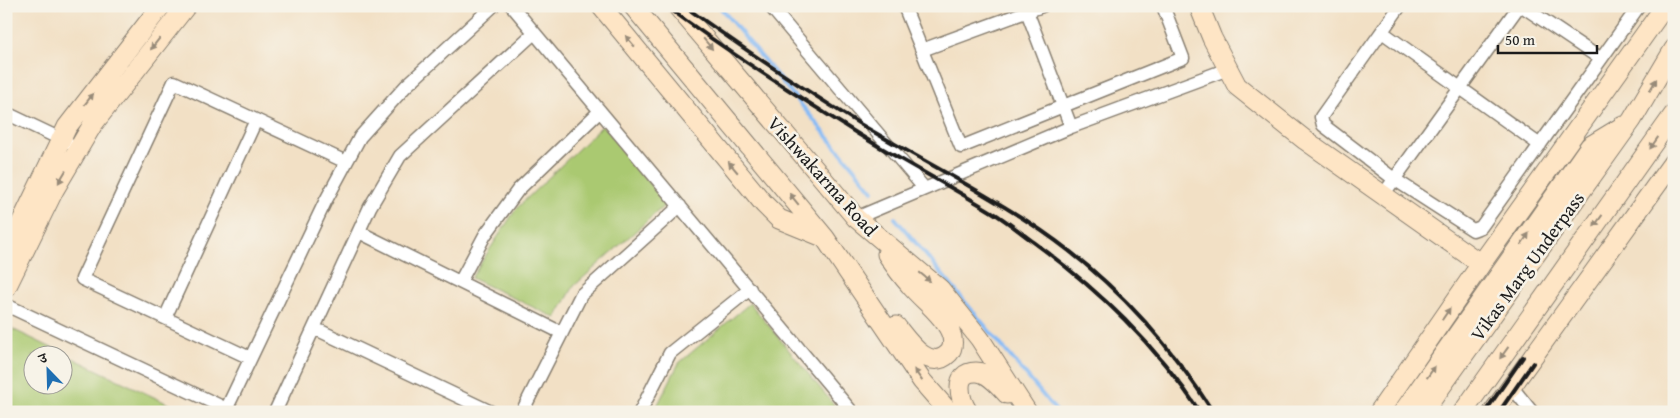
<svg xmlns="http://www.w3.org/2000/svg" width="1680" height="418" font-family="'Gentium Book Plus','Noto Serif Devanagari',serif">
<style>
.green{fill:#aac971;stroke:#637246;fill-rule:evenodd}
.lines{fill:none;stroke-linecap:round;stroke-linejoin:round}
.stream{stroke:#87bbf5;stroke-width:4}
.street-casing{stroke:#877e70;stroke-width:15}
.secondary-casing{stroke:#877e70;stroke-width:21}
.street{stroke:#fff;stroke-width:12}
.secondary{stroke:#fee5c5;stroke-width:19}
.rail{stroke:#1c1c1c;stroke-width:4}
.oneway{fill:#988b79}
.labels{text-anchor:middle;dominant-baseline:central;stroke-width:5;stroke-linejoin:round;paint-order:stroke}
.street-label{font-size:19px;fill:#1c1c1c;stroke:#f7f3e8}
</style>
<rect width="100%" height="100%" fill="#f7f3e8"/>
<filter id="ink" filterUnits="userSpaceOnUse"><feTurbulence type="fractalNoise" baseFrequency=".02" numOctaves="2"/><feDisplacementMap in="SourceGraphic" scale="10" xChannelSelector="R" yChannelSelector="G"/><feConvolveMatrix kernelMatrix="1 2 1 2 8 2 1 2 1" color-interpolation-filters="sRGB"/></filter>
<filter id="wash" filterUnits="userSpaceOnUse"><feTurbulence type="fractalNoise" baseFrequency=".0096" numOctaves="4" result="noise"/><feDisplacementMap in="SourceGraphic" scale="20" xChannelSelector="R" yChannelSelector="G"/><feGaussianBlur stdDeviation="1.12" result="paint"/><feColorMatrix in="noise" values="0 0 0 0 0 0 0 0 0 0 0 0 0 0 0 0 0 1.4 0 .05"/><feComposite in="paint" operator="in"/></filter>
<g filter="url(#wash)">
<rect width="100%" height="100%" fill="#f2e0c5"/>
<!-- green -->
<path class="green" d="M603,125l63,79 -92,82 -18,32 -85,-40 45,-69z
M750,303l90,109h-186l25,-49z
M6,326l179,86h-179zM32,356h30v30h-30z"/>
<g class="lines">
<!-- stream -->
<path class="stream" d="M719,6l154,185
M895,218l162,194"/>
</g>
</g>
<g filter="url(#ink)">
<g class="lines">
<!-- street casing -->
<g class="street-casing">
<path id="street" d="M512,6l340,406
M770,6l154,182
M904,6l57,141 222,-89 -20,-52
M1025,6l46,121
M1400,6l-79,111 2,8 71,54 79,51 8,-3 158,-221
M1522,6l79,53
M1382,32l158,113
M922,50l120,-44
M6,113l61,29
M1383,195l136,-189
M856,218l215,-91 157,-58
M359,232l203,101
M460,282l25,-47 33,-45 82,-79
M6,305l227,107
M165,318l91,-198
M314,328l177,84
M250,358l-168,-79 92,-197 172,80
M1511,386l21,26
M225,412l100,-210 35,-65 46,-51 87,-80
M275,412l95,-205 30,-51 134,-123
M522,412l59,-117 99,-89
M640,412l30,-59 80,-64"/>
</g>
<!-- secondary casing -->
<g class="secondary-casing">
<path id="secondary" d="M601,6l163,198 15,15 44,18
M633,6l192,232 97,143 27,31
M677,6l179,212 84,71 40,50 47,73
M1199,6l13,32 25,48 68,54 176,124
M6,254l61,-127 94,-121
M887,254c7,11 14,21 23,31 12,15 32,28 40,46 3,7 4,16 -1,22 -20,20 -41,-12 -53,-27
M6,288l48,-98 39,-66 93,-118
M968,412c-8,-12 -16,-40 8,-40 13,0 23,14 31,22
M1379,412l102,-148 184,-258
M1403,412l187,-266 33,-20
M1423,412l209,-292 42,-71
M1463,412l211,-298
M1493,412l181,-251"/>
</g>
<!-- street -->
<use href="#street" class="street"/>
<!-- secondary -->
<use href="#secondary" class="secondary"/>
<!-- rail -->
<path class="rail" d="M666,6c62,46 127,87 192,128 44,27 90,51 134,78 15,9 29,21 43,31 65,48 120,101 165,169
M684,6c57,41 116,81 176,118 56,33 113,62 167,97 76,49 138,115 186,191
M1485,412l38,-55
M1499,412l34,-49"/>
</g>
<!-- one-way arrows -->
<defs><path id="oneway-solid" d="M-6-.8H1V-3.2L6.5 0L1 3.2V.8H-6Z" transform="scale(1.25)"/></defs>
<g class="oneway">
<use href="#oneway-solid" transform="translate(630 41) rotate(-130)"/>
<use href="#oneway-solid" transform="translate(155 44) rotate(128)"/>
<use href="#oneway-solid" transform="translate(708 44) rotate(50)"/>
<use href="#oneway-solid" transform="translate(1653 85) rotate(-60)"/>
<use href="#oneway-solid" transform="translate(89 99) rotate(-52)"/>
<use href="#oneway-solid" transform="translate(1654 143) rotate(125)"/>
<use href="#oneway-solid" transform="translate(733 167) rotate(-130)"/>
<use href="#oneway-solid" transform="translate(62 177) rotate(121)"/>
<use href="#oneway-solid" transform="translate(794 199) rotate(-129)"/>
<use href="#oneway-solid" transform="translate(1598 221) rotate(126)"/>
<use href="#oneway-solid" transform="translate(1525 239) rotate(-55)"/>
<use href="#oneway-solid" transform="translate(925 277) rotate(40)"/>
<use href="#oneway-solid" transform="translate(1446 314) rotate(-56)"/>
<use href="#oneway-solid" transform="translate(1504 353) rotate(126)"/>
<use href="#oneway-solid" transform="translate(1431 372) rotate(-55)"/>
<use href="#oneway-solid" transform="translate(918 375) rotate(-125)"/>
</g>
</g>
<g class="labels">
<!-- street labels -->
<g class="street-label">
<text transform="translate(823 176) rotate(48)">Vishwakarma Road</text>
<text transform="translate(1527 266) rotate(-54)">Vikas Marg Underpass</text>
</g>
</g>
<!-- margin -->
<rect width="1680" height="418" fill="none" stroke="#f7f3e8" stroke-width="25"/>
<!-- north arrow -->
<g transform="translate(48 370) rotate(337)"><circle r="24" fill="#f7f3e8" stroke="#9f9d96"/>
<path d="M0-4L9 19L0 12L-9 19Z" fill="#1f6fb2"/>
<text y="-8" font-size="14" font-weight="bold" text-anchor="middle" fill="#1c1c1c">उ</text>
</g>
<!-- scale -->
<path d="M1498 45v8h99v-8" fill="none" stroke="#1c1c1c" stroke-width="2.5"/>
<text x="1505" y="45" font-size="15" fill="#1c1c1c" stroke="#f7f3e8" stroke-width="4" paint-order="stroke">50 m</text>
</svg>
